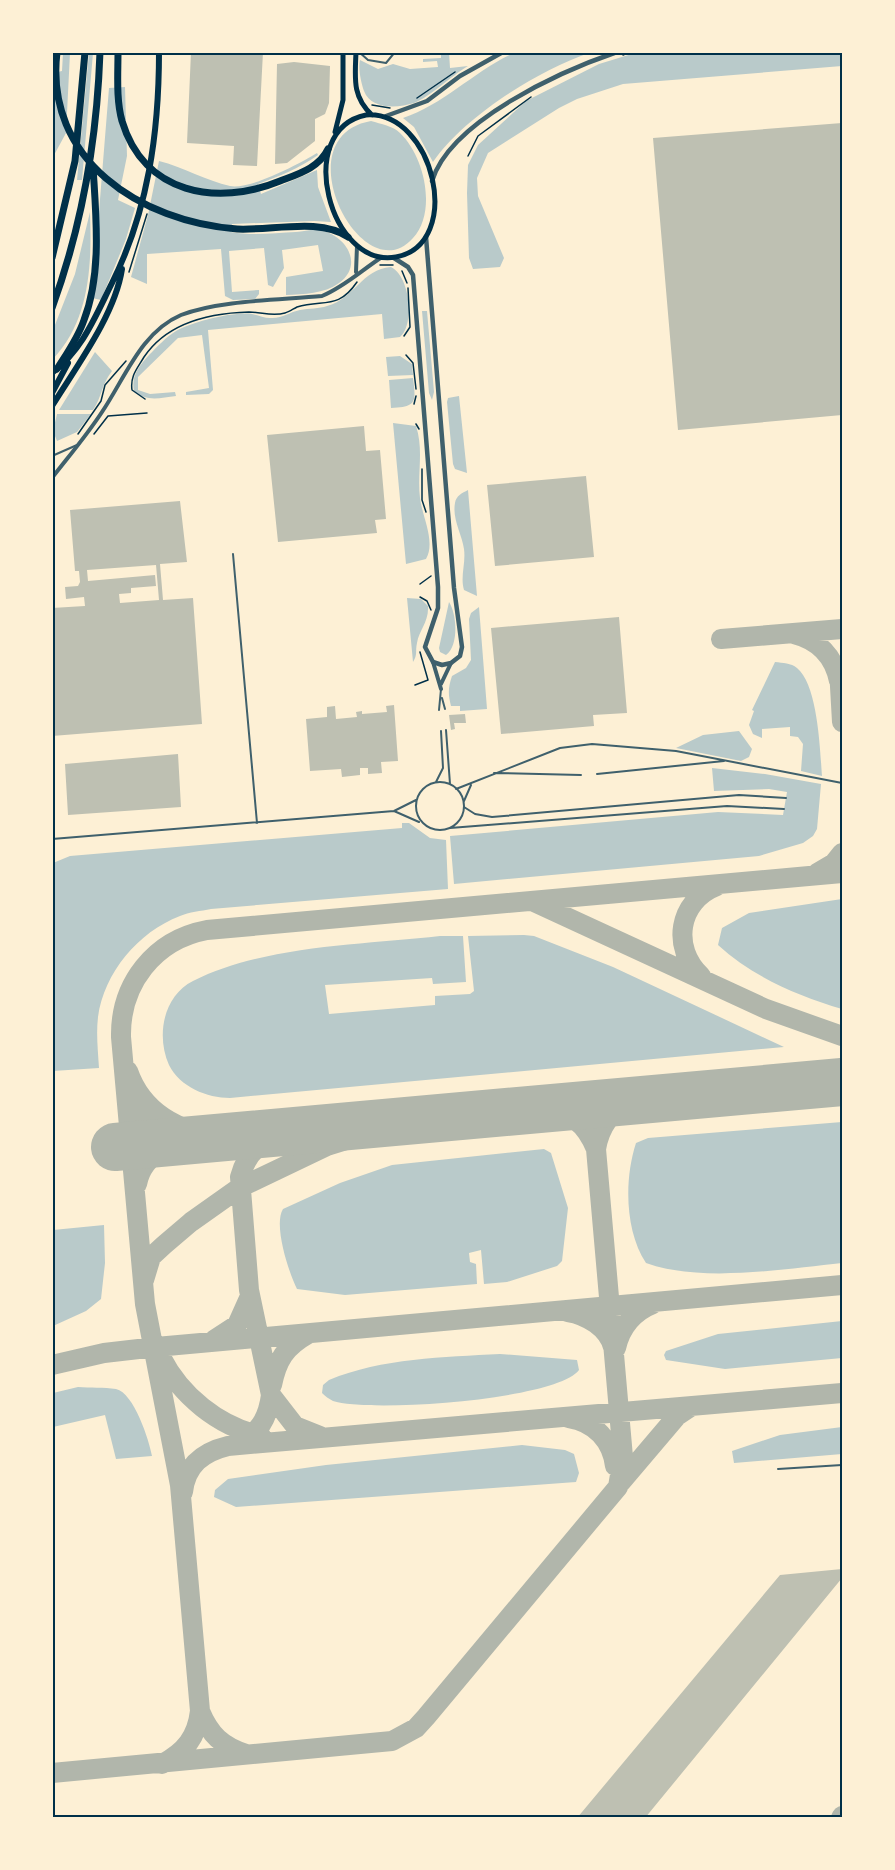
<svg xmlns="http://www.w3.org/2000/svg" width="895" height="1870" font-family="'Work Sans',sans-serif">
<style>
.green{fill:#b9caca}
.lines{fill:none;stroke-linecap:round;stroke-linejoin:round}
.taxiway{stroke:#b1b6ab;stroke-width:20}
.runway{stroke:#b1b6ab;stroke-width:48}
.building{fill:#bec0b2;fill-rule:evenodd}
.path{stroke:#003049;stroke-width:1.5}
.service{stroke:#3f606c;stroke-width:2}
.minor{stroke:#3f606c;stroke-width:4}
.tertiary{stroke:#3f606c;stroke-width:4.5}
.secondary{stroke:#003049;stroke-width:5}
.primary{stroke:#003049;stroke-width:6}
.motorway{stroke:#003049;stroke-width:7}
.neatline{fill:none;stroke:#003049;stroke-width:2}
</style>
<rect width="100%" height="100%" fill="#fdf0d5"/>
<!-- green -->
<path class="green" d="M449,52l1,16 18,-2c-17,10 -38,31 -54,37 -16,5 -43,7 -50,-12 -3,-8 -6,-23 -4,-31l18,9 15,-5 17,5 28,-2 -1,-6 -14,1v-3l18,-1v-5z
M516,52l73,1c-52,18 -125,64 -156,109l-19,-35 -11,-9c42,-14 72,-48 113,-66z
M63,53h7l-4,80 -13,24 -1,-84 10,-2z
M89,53h4l-11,127h-5z
M635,53h207v13l-219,18 -46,15 -18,9 -71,45 -11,25 1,18 26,62 -4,9 -27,2 -4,-11 -2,-65 1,-28 10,-20 48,-44 73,-37z
M125,87l2,69 -9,44 17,8 -9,31 -25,61 -9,-2 17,-210z
M371,121c10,3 22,5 29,12 25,24 37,79 13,105 -50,57 -132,-101 -42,-117z
M317,153l1,2c-20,14 -38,21 -60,29l3,10 56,-24 1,17 13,35 -17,-1 -82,3 -1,8c21,4 44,1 65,0 7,0 16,-3 23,-2 26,4 46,34 20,53 -15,11 -35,11 -53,12v-18l37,-6 -5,-26 -36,5 2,18 -11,19 -5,-2 -4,-37 -35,3 3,41 27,-2v4l-4,5 -22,1 -8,-4 -4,-47 -74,5v30l-16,-7 17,-62 11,-54c24,6 48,20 71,25 20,4 69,-22 87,-33z
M90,212c2,52 0,108 -37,147v-29l22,-56z
M391,267c19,9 24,57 9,70l-16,2 -2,-25 -174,16 5,60 -4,4 -23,1v-3l23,-4 -7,-53 -24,3 -40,39v13l12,4 25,-2 1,4c-16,2 -30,6 -42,-5 -3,-15 5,-25 15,-36 9,-9 17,-18 27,-24 15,-9 59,-20 76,-17 6,1 12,4 18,4 12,1 19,-6 30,-8 9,-2 19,-1 27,-4 27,-7 35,-37 64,-39z
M422,311h5l7,81 -2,8 -3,-7z
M95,352l17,19c-11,14 -10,26 -19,39h-34z
M400,356l12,8 1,11 -25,1 -2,-19z
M413,378c3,24 4,29 -22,30l-2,-28z
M459,396l8,77 -12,-4 -2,-5 -6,-62 1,-4z
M57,414h34l-14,18 -20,9 -4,-10z
M393,423l23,3c8,24 1,48 4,72 2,18 16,44 6,61l-20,5z
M468,490l9,106 -13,-6c-4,-13 2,-27 0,-41 -2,-15 -12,-30 -9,-46 1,-7 7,-10 13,-13z
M407,598l14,1 7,7c1,16 -9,24 -11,37 -2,9 1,11 -4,19z
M449,602c8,12 10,44 -3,53l-6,-3 -1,-4z
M479,607l8,102 -27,2v-5h-9c-3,-12 -3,-18 1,-30l14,-8 5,-8 -2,-41 2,-6z
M775,662c8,1 16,1 22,6 21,17 23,82 25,108l-21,-5 2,-27 -5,-7 -8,-1v-9l-28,2v9l-9,-4 -4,-9 5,-14 -2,-1z
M739,731l13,18 -3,8 -8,4 -65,-13 27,-13z
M712,768l53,6 56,10 -4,45 -4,7 -10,7 -44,13 -305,28 -4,-48 268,-24 65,3 4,-23 -18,-3 -55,2z
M402,823h7l21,15 16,2 2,49 -237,20c-10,2 -22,3 -31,7 -42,16 -76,57 -82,101 -2,17 0,34 1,51l-46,3v-208l17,-7 332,-28z
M842,899v110c-44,-13 -89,-32 -124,-64l4,-17 27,-15z
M524,935l10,1 79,31 171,80 -554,51c-23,0 -50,-11 -61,-33 -13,-29 -6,-69 24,-84 72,-36 169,-36 247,-45h23l3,46 -33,2 -1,-6 -107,7 4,29 106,-9v-9l35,-2 4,-3 -6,-55z
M842,1122v141c-57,6 -141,20 -196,0 -21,-32 -22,-83 -10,-120l12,-5z
M544,1149l7,4 17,55 -6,53 -5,5 -50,16 -23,2 -3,-34 -12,3 1,9 6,2 1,20 -132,11 -48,-6c-8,-16 -24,-64 -14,-80l57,-26 52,-18z
M104,1225l1,38 -4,36 -15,12 -33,15v-96z
M842,1321v37l-117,11 -59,-9 -2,-5 2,-4 52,-17z
M500,1354l77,6 2,10c-22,30 -210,43 -246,31 -4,-2 -8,-5 -11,-8l1,-8 6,-5c53,-22 115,-23 171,-26z
M78,1387c12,1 26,0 38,2 18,4 33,51 36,67l-36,3 -11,-44 -52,12v-34z
M842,1427v27l-108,9 -2,-12 48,-16z
M522,1445l43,5 9,4 5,19 -3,9 -340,25 -22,-10 1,-7 13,-11 98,-14z"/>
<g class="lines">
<!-- taxiway -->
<path class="taxiway" d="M794,634c24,6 40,22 45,47
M721,639l121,-10
M839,669l3,53
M817,873l17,-10 8,-10
M534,902l232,107 76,27
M701,976c-30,-28 -23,-75 16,-90
M128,1071c15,44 55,62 98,67
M130,1107c10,23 28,32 52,34
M543,1109c28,4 42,13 53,40
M137,1184c7,-35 39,-40 69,-45
M144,1280l7,-23 13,-12 27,-23 48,-34 88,-42 45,-14 70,-14
M568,1312c19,3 40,16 45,35
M214,1340l23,-15 13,-29
M616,1348c5,-22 17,-36 37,-44
M161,1357c20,39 57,69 100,79
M52,1365l52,-12 52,-6 686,-62
M272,1385c5,-25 13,-38 36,-51
M271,1395l24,31 25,10
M569,1418c26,4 43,23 46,48
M237,1444c22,-10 31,-26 34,-49l-22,-105 -9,-113c7,-26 23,-38 49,-46
M621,1482l56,-66 15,-10
M183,1492c3,-27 20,-40 45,-46l614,-53
M200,1711c10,24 22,35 46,43
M162,1764c23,-12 35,-27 38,-53l-20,-226 -35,-181 -24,-267c-1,-53 33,-97 86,-107l635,-57
M52,1773l340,-32 24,-13 10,-11 192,-230 5,-30 -27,-308c4,-23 15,-37 34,-48
M841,1818l1,-2"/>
<!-- runway -->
<path class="runway" d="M115,1147l727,-65"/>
</g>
<!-- building -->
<path class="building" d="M191,52h72l-6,114 -24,-1 1,-19 -47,-3z
M294,62l36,4 -1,37 -4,11 -10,5v22l-28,22 -12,1 2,-100z
M842,123v292l-164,15 -25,-292z
M364,426l2,25 14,-1 6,69 -11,1 2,13 -99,9 -11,-107z
M586,476l8,81 -99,9 -8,-81z
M180,501l7,61 -27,2 3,36 30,-2 9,126 -150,12v-128l33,-2 -1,-9 -18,2 -1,-12 13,-1 2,-4 -1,-11h-4l-5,-61zM156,565l3,35 -39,3 -1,-9 12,-1v-5l25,-2 -1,-11 -67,6 -1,-11z
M619,617l8,96 -34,2 1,11 -93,8 -10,-106z
M394,705l4,56 -17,1 1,11 -14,1v-6h-8v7l-18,2 -1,-8 -31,2 -4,-52 21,-2v-10l8,-1 1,13 21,-2 -1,-5 6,-1v3l25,-2 -1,-6z
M465,714l1,9h-12l1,6 -4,1 -2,-15z
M178,754l3,53 -113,8 -3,-51z
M842,1569v9l-197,240h-68l203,-243z"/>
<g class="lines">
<!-- path -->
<path class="path" d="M623,55l7,-3
M417,98l38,-26
M372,105l18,3
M468,156l10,-20 53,-39
M380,265h13
M402,271l5,12
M129,272l18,-58
M404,336l6,-9 -2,-39
M406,355l7,8 3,26
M145,399l-13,-9c-2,-14 5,-21 12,-33 23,-34 66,-44 105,-45 13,0 23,5 36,1 4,-1 8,-4 12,-6 27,-8 41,3 60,-25
M414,404l2,-8
M416,424l3,5
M78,434l23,-33 4,-16 21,-24
M94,434l14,-18 39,-3
M422,469v31l4,12
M420,584l11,-8
M420,597l7,4 4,9
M415,685l13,-5 -8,-28"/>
<!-- service -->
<path class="service" d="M359,52l9,8 18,3 9,-11
M52,456l25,-11
M233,554l24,269
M442,698l3,11
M439,710l2,-21
M446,730l4,54
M494,773l87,2
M597,774l127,-13
M416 806a24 24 0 1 1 48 0a24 24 0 1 1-48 0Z
M436,782l7,-14 -2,-37
M456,789l104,-41 32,-4 84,7 166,32
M464,801l7,-16
M464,807l11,7 17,3 247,-22 47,3
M394,811l25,11
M450,828l277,-22 57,3
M52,839l342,-28 22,-11
M778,1469l64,-4"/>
<!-- minor -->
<path class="minor" d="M356,272l1,-26
M52,478c17,-22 35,-43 50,-66 23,-34 39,-80 79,-97 38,-15 100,-15 141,-19 22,-9 40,-26 60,-39
M433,662l8,27
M441,684l10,-21"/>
<!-- tertiary -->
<path class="tertiary" d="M386,116l41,-15 33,-25 43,-24
M432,181c18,-60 129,-110 185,-129
M394,258l14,9 5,8 25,312v21l-13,39 8,15 9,3 9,-2 9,-7 2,-9 -8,-59 -28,-351"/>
<!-- secondary -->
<path class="secondary" d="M356,52c-1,26 -4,45 16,63
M366,115c68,-5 99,129 30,142 -66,12 -103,-127 -30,-142z
M335,132l8,-32v-48"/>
<!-- primary -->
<path class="primary" d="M52,373c31,-24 43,-56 60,-90 36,-72 47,-150 47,-231
M52,393l16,-30
M52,406c24,-39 63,-91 70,-137"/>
<!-- motorway -->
<path class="motorway" d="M57,52c-13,108 84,170 180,177 34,2 83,-12 111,8
M118,52c0,23 -2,47 4,69 22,73 95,86 158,60 18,-7 39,-13 48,-32
M52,258l23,-97 10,-109
M52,308c30,-82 45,-169 48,-256
M57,369c10,-16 21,-31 27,-49 18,-47 12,-104 9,-153"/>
</g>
<!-- border -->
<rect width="895" height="1870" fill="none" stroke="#fdf0d5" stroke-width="108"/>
<rect x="54" y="54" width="787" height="1762" class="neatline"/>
</svg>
